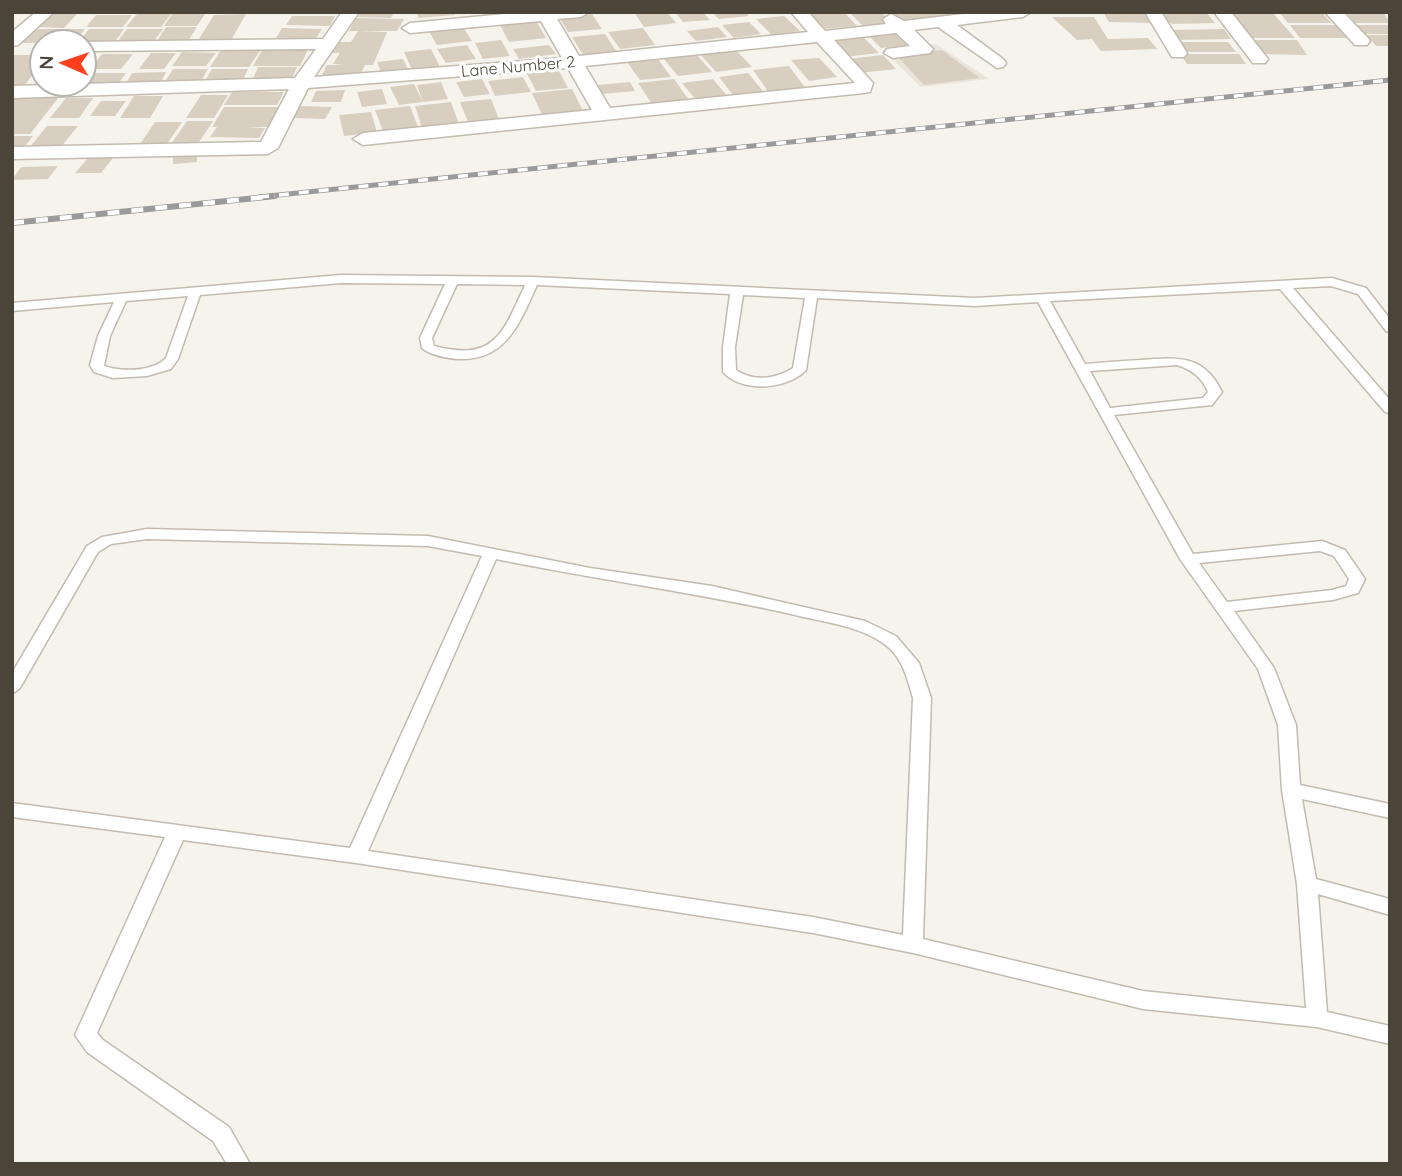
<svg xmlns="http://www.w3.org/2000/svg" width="1402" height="1176" font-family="Quicksand,sans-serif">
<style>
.residential{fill:#eae5da}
.building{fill:#d8cfc1}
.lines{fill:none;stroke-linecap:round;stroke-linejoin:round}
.service-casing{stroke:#c2bbae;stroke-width:3}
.minor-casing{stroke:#c2bbae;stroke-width:3}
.service{fill:#fff;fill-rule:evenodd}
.minor{fill:#fff;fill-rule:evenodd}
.rail-far1-casing{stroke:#9a9a9a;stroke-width:5}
.rail-casing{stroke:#9a9a9a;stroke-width:6}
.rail-far1{stroke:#fff;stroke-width:3.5;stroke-dasharray:10;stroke-linecap:butt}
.rail{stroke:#fff;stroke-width:4.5;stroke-dasharray:12;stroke-linecap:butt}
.labels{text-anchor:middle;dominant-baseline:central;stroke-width:6;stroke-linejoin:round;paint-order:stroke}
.far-street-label{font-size:16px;fill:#4b4439;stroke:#fff}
</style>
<rect width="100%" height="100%" fill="#f6f3ec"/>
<!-- residential -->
<path class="residential" d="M913,30l17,14h6l53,35 -68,8 -38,-37 31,-3z"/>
<!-- building -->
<path class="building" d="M361,12h33l-3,6 -33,-1z
M416,12h38l1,3 -36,3z
M634,12h33l9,11 -32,4z
M675,12h28l7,8 -27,2z
M712,12h33l4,4 -30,3z
M844,12l13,14 -33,3 -14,-15z
M849,12h32l11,11 -29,3z
M889,12h85l1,2 -74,9z
M1103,12h46l7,11 -47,-1z
M1206,12l9,11 -42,1 -12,-5 -5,-6z
M1228,12h44l23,26h-45z
M1279,12h43l9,11h-43z
M1346,12h37l7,11h-35z
M51,14h26l-13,14 -26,-1z
M137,14h34l-10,13h-35z
M172,14h33l-8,12h-33z
M246,14l-16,28h-33l17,-27z
M592,14l10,15 -34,3 -9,-15z
M96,15h36l-9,12h-37z
M292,16h43l-5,10 -44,-1z
M784,16l16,15 -28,4 -16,-16z
M1052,17h42l14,22 40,-1 9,11 -56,2 -9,-12 -15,1z
M356,18l48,1 -7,12h-37l27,1 -14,33h-8l-6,13 -38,-1 6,-12h18l-12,-1 7,-11h-9l8,-11h12l7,-11h-9z
M535,19l11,19 -37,4 -10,-19z
M749,22l12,12 -27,4 -12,-13z
M1290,25h46l12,13h-48z
M1356,25h34v9h-27z
M462,26l10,15 -35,4 -9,-15z
M166,27h31l-9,14h-31z
M718,27l9,10 -31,4 -9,-10z
M282,28l40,1 -7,11h-40z
M643,28l12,17 -35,4 -12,-17z
M34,29h51l-11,13 -53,1z
M89,29h35l-10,14 -35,-1z
M127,29h36l-10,13h-36z
M1224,29l7,10 -55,1 -6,-10z
M894,31l14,14 -27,3 -14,-14z
M605,34l11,17 -33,4 -11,-18z
M861,35l18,18 -35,4 -17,-19z
M1367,35h23v11h-14z
M501,40l9,16 -27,3 -8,-16z
M1254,40h43l10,15 -43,-1z
M1180,42h48l8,10h-50z
M467,45l9,14 -30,4 -9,-14z
M549,45l7,9 -37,5 -6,-10z
M431,49l9,18 -28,3 -8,-18z
M735,49l17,18 -36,5 -17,-19z
M221,50l39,1 -11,16h-39z
M262,50h46l-8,16h-47z
M942,50l38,28 -56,7 -27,-29z
M182,52l34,1 -10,13h-34z
M151,53h25l-12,16h-25z
M102,54h31l-12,15h-31z
M696,54l16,18 -34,4 -15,-18z
M1180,54h59l7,10h-59z
M12,55h30v7l-17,23h-13z
M883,55l13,14 -37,4 -12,-14z
M819,58l18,19 -28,4 -18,-21z
M403,59l5,10 -27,3 -4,-10z
M658,59l13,18 -31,3 -13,-18z
M789,66l17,23 -37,4 -16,-23z
M258,67h39l-6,14h-39z
M173,69h35l-8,14h-36z
M212,69h36l-7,15h-38z
M558,69l10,19 -32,3 -10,-19z
M166,72l-7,14 -35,1 8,-14z
M89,73h37l-10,14h-37z
M748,73l15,18 -30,4 -14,-18z
M523,77l8,15 -36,4 -7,-15z
M482,79l8,15 -26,3 -8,-15z
M674,79l15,21 -37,4 -14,-21z
M713,79l15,18 -31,4 -15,-18z
M441,82l7,17 -25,3 -6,-17z
M630,82l5,9 -33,3 -4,-9z
M414,84l9,18 -24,3 -9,-18z
M382,89l5,15 -25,3 -5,-15z
M572,89l12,24 -41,4 -11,-24z
M345,90l-4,12h-30l5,-11z
M232,92h52l-7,13h-53z
M201,95h27l-14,23h-28z
M134,96h29l-13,22h-30z
M59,97l-29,37h-18v-36z
M66,98h27l-14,20h-29z
M491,99l8,20 -31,3 -8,-20z
M101,101h25l-11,15h-25z
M451,102l8,22 -37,4 -7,-22z
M300,106l32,1 -7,12 -32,-1z
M410,106l8,21 -35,4 -8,-21z
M224,107h55l-11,20h-22l19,1 -6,10 -49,-1 7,-10h-5z
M371,112l6,20 -33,4 -5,-21z
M187,121h26l-18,27 -26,-1z
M155,122h27l-19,28h-27z
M47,126h31l-18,22h-31z
M12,136h21l-12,15h-9z
M197,154v8l-24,2v-8z
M88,158h25l-12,15h-26z
M58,166l-10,13 -36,1 9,-13z"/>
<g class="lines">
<!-- service casing -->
<g class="service-casing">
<path id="service" d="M341,275l192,2 442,21 357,-20 34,10 24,31v13l-4,-1 -28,-37 -27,-8 -38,2 97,112v13l-5,-1 -105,-123 -230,12 35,63c19,-2 38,-3 56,-4 36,-3 63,-6 81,32l-10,13 -98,10 79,139 129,-13 23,9 20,29 -7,14 -25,7 -99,11 40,57 22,57 4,60 90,19v14l-88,-19 14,80 74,20v16l-72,-21 9,118 63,14v18l-73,-17 -174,-18 -230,-56 -100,-20 -457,-70 -173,-23 -86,193 6,7 126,87 21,37h-23l-14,-23 -126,-89 -12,-17 90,-198 -153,-20v-14l338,45 132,-292 -54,-10 -281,-7 -36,5 -13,8 -78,136 -8,6v-21l75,-127 15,-9 45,-8 281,7 162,32 122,18 153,35 31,15 23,27 12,35 -8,241 220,52 163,17 -9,-124 -15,-94 -4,-65 -20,-56 -78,-110 -142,-257 -63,4 -158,-8 -11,72c-19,20 -64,23 -83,2v-25l7,-53 -193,-9c-17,37 -30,76 -79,74 -11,-1 -28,-4 -36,-11l-2,-10 25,-54 -104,-1 -141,12 -22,64 -7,10 -24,7 -34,2 -19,-6 -4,-7 8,-29 16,-34 -102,9v-8zM457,284l68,1c-22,48 -30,77 -91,61l-2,-8zM743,295l62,3 -12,70c-17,11 -40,14 -57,2l-1,-23zM188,296l-22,62c-13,14 -45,14 -62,8l6,-30 16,-35zM1177,365c15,5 25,12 31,27l-5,6 -93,10 -20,-37zM1320,551l14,5 15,23 -3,7 -14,4 -105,12 -28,-39zM496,559c98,20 198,33 295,55 31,8 66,11 92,29 19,13 24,34 30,55l-10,237 -90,-18 -445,-66z"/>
</g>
<!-- minor casing -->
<g class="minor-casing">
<path id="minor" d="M36,12h18l-36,33 -6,1v-14z
M342,12h17l-45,65 248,-19 -21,-37 -131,12 -8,-5 8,-5 115,-11h64l-8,5 -24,2 22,37 229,-24 -17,-20h17l17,19 61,-7 -3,-5 8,-5 13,7 76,-9h51l-8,5 -66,8 46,34 3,4 -3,4 -6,1 -59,-41 -24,3 19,19 -3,4 -37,5 -9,-5 3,-4 23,-3 -14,-13 -62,7 39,43 -3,9 -6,1 -501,52 -10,-6 10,-6 229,-23 -24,-42 -260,20 -30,60 -10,6 -256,5v-12l249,-5 28,-53 -277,9v-12l283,-8 21,-29 -232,2v-9h-5l244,-3zM817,42l38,41 -245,25 -25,-42z
M1145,12h16l26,41 -3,4h-12z
M1214,12h17l37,47 -3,4h-12z
M1325,12h18l24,25 3,4 -3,4h-12z"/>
</g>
<!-- service -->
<use href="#service" class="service"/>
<!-- minor -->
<use href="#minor" class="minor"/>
<!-- rail-far1 casing -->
<g class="rail-far1-casing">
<path id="rail-far1" d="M259,197l1131,-117"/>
</g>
<!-- rail casing -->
<g class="rail-casing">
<path id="rail" d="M12,223l263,-27"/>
</g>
<!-- rail-far1 -->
<use href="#rail-far1" class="rail-far1"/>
<!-- rail -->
<use href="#rail" class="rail"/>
</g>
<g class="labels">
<!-- far-street labels -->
<g class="far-street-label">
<text transform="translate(518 66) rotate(-5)">Lane Number 2</text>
</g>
</g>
<!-- border -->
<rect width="1402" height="1176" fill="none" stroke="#4b4439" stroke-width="28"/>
<!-- north arrow -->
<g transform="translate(63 63) rotate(272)"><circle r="33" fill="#ffffff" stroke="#b7b4b0" stroke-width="2"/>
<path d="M0-5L12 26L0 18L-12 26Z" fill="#fc3f1d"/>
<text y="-10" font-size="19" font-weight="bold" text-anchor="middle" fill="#4b4439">N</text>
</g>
</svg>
